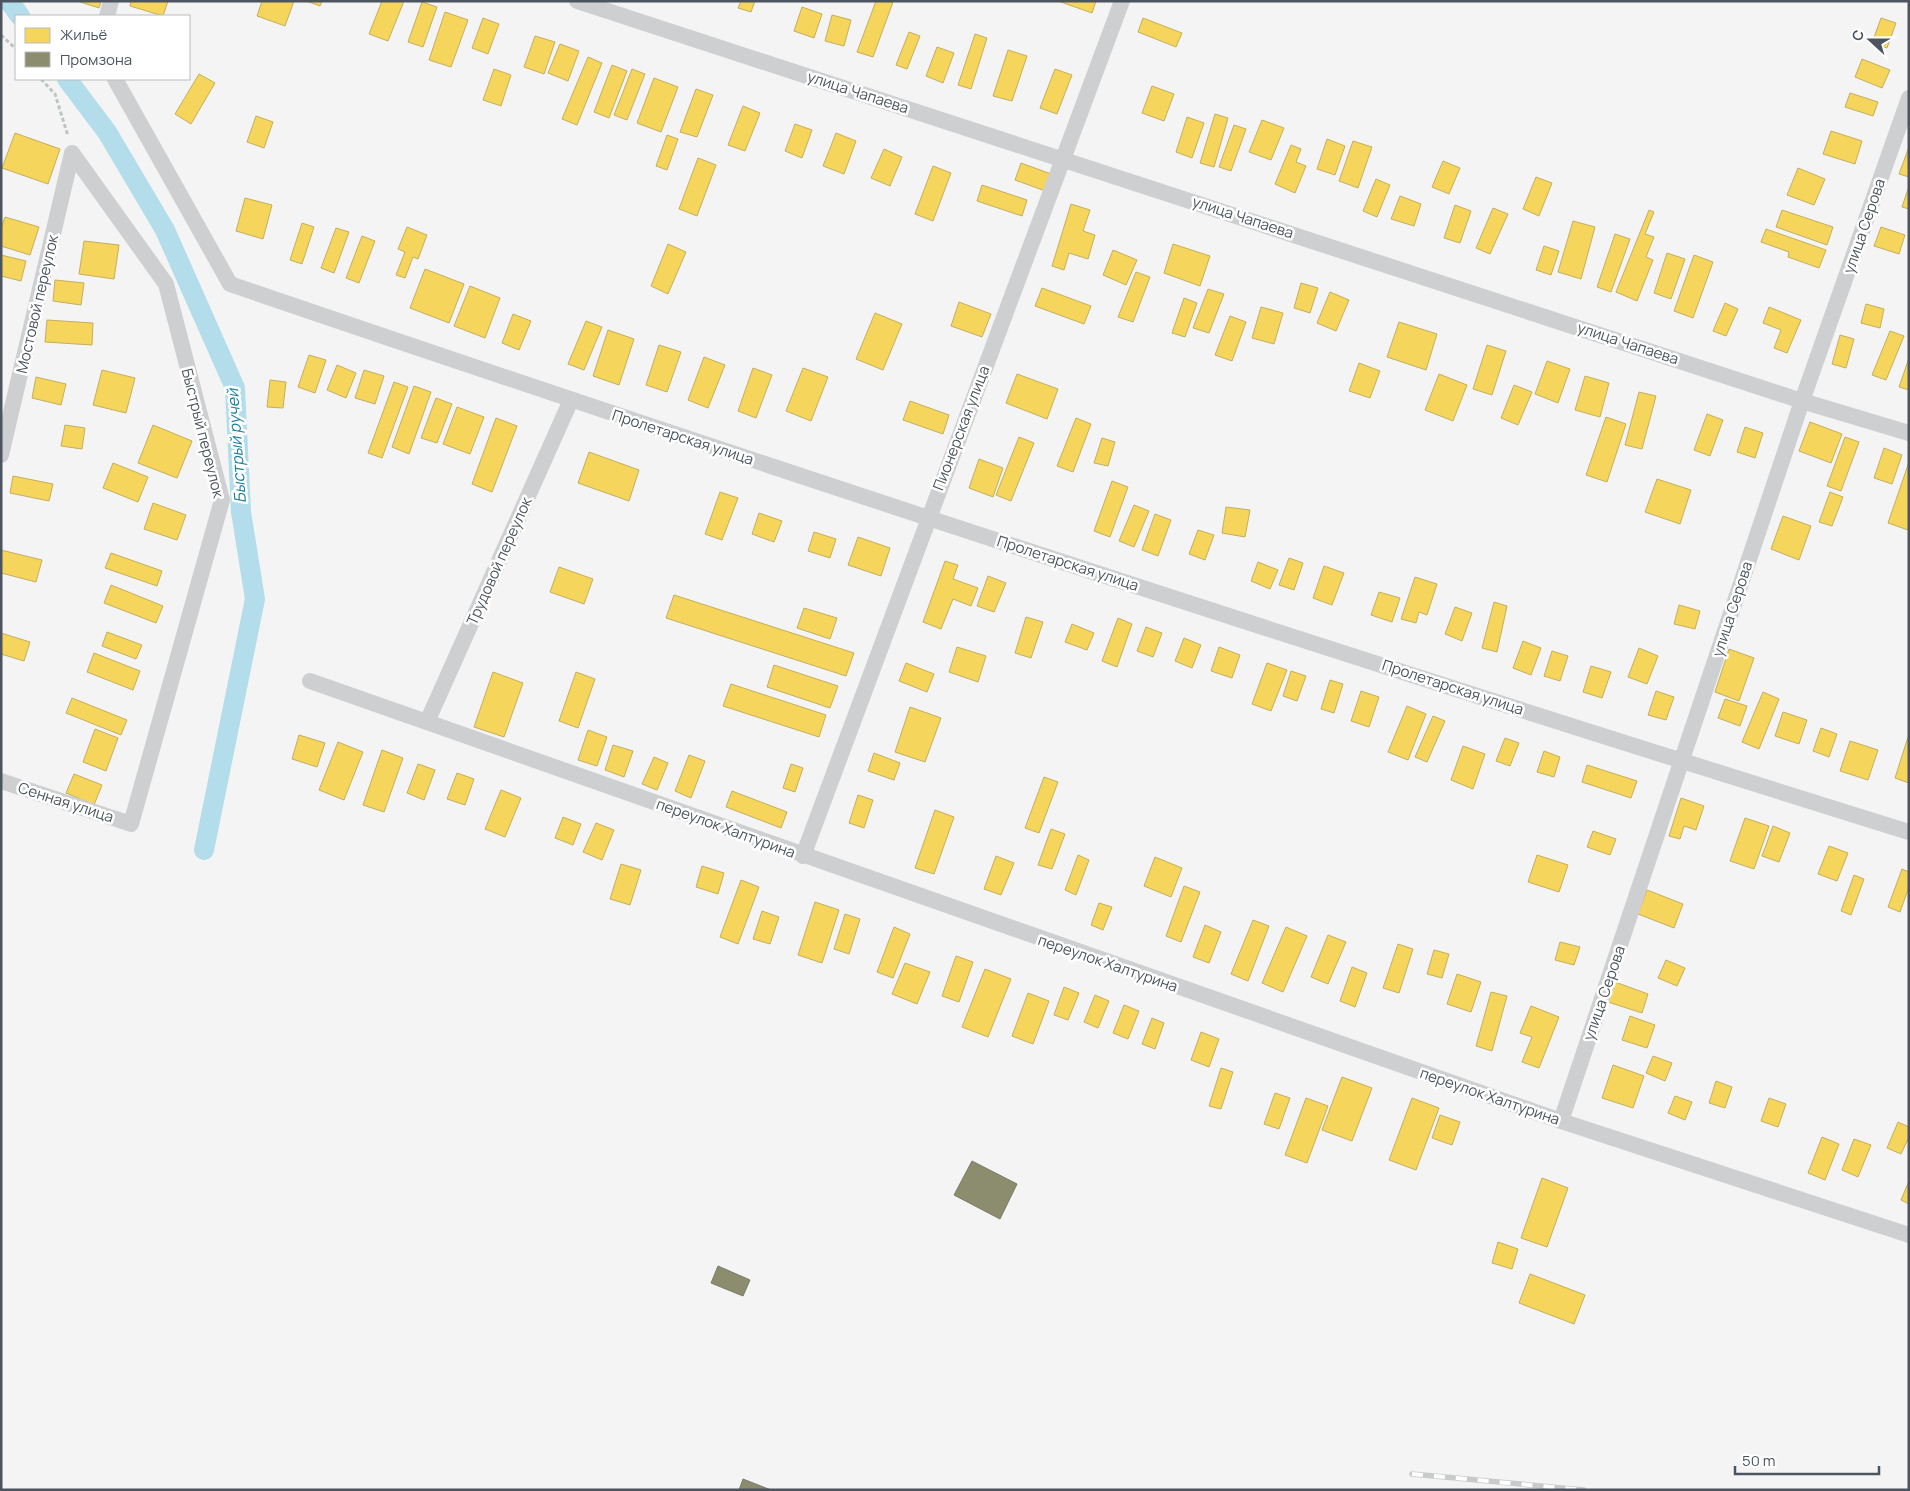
<svg xmlns="http://www.w3.org/2000/svg" width="1910" height="1491" font-family="Manrope,sans-serif">
<style>
.homes{fill:#f6d55c;stroke:#c3af5d}
.industry{fill:#8c8c6e;stroke:#797c6a}
.lines{fill:none;stroke-linecap:round;stroke-linejoin:round}
.canal{stroke:#b3ddea;stroke-width:20}
.path{stroke:#bdc6c4;stroke-width:3;stroke-dasharray:4 2.5;stroke-linecap:butt}
.minor{stroke:#cecfd1;stroke-width:16}
.rail-casing{stroke:#c9cacb;stroke-width:5.5}
.rail{stroke:#fff;stroke-width:4;stroke-dasharray:11;stroke-linecap:butt}
.labels{text-anchor:middle;dominant-baseline:central;stroke-width:5;stroke-linejoin:round;paint-order:stroke}
.street-label{font-size:15px;fill:#4c555f;stroke:#fff}
.water-label{font-size:16px;font-style:italic;fill:#187d9e;stroke:#fff}
</style>
<rect width="100%" height="100%" fill="#f4f4f4"/>
<!-- homes -->
<path class="homes" d="M77,1h24l-2,7z
M131,1h37l-5,15 -33,-10z
M262,1h32l-9,25 -28,-10z
M306,1h16l-2,5z
M382,1h22l-16,40 -19,-7z
M741,1h14l-4,11 -13,-4z
M876,1l17,1 -20,55 -16,-5z
M1058,1h38l-4,12z
M422,2l15,5 -14,40 -15,-5z
M802,7l20,7 -8,24 -20,-7z
M445,12l23,8 -17,47 -22,-7z
M832,15l19,5 -7,26 -19,-5z
M483,18l16,6 -11,30 -16,-6z
M1143,18l39,15 -6,14 -38,-15z
M1881,18l15,5 -9,25 -15,-5z
M909,32l11,4 -13,33 -11,-4z
M975,34l12,4 -16,51 -13,-4z
M535,36l20,6 -11,32 -20,-7z
M560,44l19,7 -11,30 -20,-8z
M937,47l17,6 -11,30 -17,-7z
M1008,50l19,6 -15,45 -19,-5z
M588,57l14,6 -25,62 -15,-6z
M1862,59l28,11 -8,18 -27,-11z
M612,65l15,6 -18,47 -15,-6z
M494,69l17,6 -10,31 -18,-6z
M632,69l13,5 -18,46 -13,-5z
M1055,69l17,6 -15,39 -17,-6z
M199,74l16,9 -24,41 -16,-10z
M654,78l24,9 -17,45 -24,-9z
M1152,86l22,8 -10,27 -22,-8z
M696,89l17,6 -16,42 -17,-5z
M1850,93l28,9 -5,14 -28,-9z
M743,106l17,7 -15,38 -17,-6z
M1215,114l13,4 -14,49 -14,-4z
M256,116l17,6 -9,26 -17,-6z
M1187,117l17,6 -12,35 -16,-6z
M1262,120l22,8 -13,32 -22,-8z
M795,124l17,6 -10,28 -17,-7z
M1234,125l12,4 -15,42 -12,-4z
M1831,131l31,10 -7,23 -32,-10z
M15,133l45,16 -12,35 -46,-16z
M836,133l20,8 -12,33 -21,-8z
M667,135l11,4 -11,31 -11,-4z
M1327,139l18,7 -10,29 -18,-6z
M1353,141l19,6 -14,41 -19,-7z
M1291,145l10,4 -5,13 10,4 -11,27 -20,-9z
M1909,147v30l-10,-3z
M884,149l18,8 -12,29 -19,-8z
M698,158l18,7 -19,51 -18,-7z
M1443,161l17,7 -11,26 -17,-7z
M1021,163l33,12 -6,17 -33,-12z
M933,166l18,7 -18,48 -18,-7z
M1798,168l27,11 -11,26 -27,-10z
M1536,177l16,6 -13,33 -16,-7z
M1376,179l14,6 -13,32 -14,-6z
M982,185l45,15 -5,16 -45,-15z
M1909,186v23l-7,-2z
M1400,196l21,8 -7,22 -23,-7z
M245,198l27,7 -9,34 -27,-8z
M1071,204l19,6 -7,21 12,4 -7,24 -19,-6 -5,17 -12,-4z
M1455,205l16,6 -11,32 -16,-5z
M1493,208l15,6 -18,40 -14,-6z
M1649,210l5,2 -9,22 9,3 -8,20 7,3 -16,41 -21,-9z
M1782,210l51,17 -6,18 -51,-18z
M5,217l34,10 -9,28 -29,-9v-17z
M1573,221l22,6 -14,52 -23,-7z
M302,223l12,4 -12,37 -12,-4z
M407,227l20,8 -9,24 -5,-2 -8,21 -9,-3 9,-23 -7,-3z
M1881,227l24,8 -6,19 -25,-8z
M336,228l13,4 -15,41 -13,-5z
M1766,229l60,21 -7,18 -31,-11 1,-5 -28,-10z
M1615,234l15,5 -19,53 -14,-5z
M362,236l13,5 -16,42 -13,-5z
M84,241l35,4 -5,34 -35,-5z
M668,244l18,8 -18,42 -17,-8z
M1173,244l37,12 -10,30 -36,-13z
M1544,246l15,5 -8,24 -15,-5z
M1113,250l24,10 -11,25 -23,-10z
M1667,253l18,6 -14,40 -17,-6z
M1,255l25,6 -5,20 -20,-5z
M1694,255l19,7 -20,56 -19,-7z
M425,269l39,15 -15,39 -39,-15z
M1136,272l14,5 -17,45 -15,-5z
M55,280l29,3 -3,22 -28,-4z
M1301,283l17,5 -8,25 -16,-5z
M470,286l30,12 -15,40 -31,-12z
M1042,288l49,18 -7,18 -49,-18z
M1208,289l16,5 -15,39 -16,-5z
M1330,292l19,8 -13,31 -19,-8z
M1184,298l13,5 -12,34 -13,-4z
M959,302l32,12 -9,23 -31,-11z
M1725,303l13,6 -12,27 -13,-5z
M1866,304l18,5 -4,19 -19,-5z
M1261,307l22,6 -9,31 -22,-6z
M1769,307l32,13 -14,33 -13,-5 7,-18 -18,-7z
M875,313l27,11 -19,46 -27,-11z
M513,314l18,7 -12,29 -17,-7z
M1230,316l16,6 -14,39 -17,-6z
M47,320l46,3 -1,22 -47,-3z
M586,321l16,6 -18,43 -16,-6z
M1399,322l38,12 -11,36 -39,-13z
M608,330l26,9 -15,46 -26,-9z
M1890,331l14,5 -18,44 -14,-5z
M1840,335l14,4 -8,29 -14,-4z
M659,345l22,7 -14,40 -21,-7z
M1487,345l19,6 -14,44 -19,-6z
M309,355l17,5 -11,33 -17,-6z
M704,357l21,8 -17,43 -20,-8z
M1909,358v32l-10,-3z
M1547,361l23,8 -12,34 -23,-9z
M1359,363l21,8 -10,27 -21,-7z
M337,365l19,8 -10,25 -19,-8z
M753,368l19,7 -16,43 -18,-7z
M803,368l25,9 -17,44 -25,-10z
M102,370l33,8 -9,35 -33,-8z
M364,370l20,6 -9,28 -20,-6z
M1017,374l41,15 -11,30 -41,-16z
M1439,374l28,11 -14,36 -28,-11z
M1585,376l24,7 -9,34 -25,-7z
M36,377l30,7 -5,21 -29,-7z
M270,380l16,2 -3,26 -16,-1z
M394,382l14,5 -26,71 -14,-5z
M1514,385l18,7 -14,33 -17,-7z
M414,386l17,6 -22,62 -17,-7z
M1639,392l17,4 -14,53 -17,-4z
M436,398l16,6 -15,39 -16,-5z
M910,401l39,14 -6,19 -40,-14z
M457,407l27,10 -14,37 -27,-10z
M1707,414l16,6 -13,36 -16,-6z
M1606,417l20,7 -19,58 -21,-7z
M496,418l21,8 -25,66 -20,-8z
M1076,418l15,6 -18,48 -16,-6z
M1810,422l32,12 -11,29 -32,-12z
M65,425l20,3 -3,21 -21,-3z
M153,425l39,16 -15,37 -39,-15z
M1745,427l18,6 -8,25 -18,-6z
M1019,437l15,6 -23,58 -15,-6z
M1845,437l14,5 -18,49 -14,-5z
M1102,438l13,4 -7,24 -14,-3z
M1884,448l18,7 -10,29 -18,-6z
M589,452l50,18 -10,31 -51,-18z
M979,459l24,9 -10,29 -24,-9z
M1909,462v66l-1,2 -20,-7z
M113,463l35,14 -10,25 -35,-14z
M13,476l40,8 -4,17 -39,-8z
M1657,479l34,11 -11,34 -35,-12z
M1112,481l16,6 -18,50 -16,-6z
M720,492l18,6 -16,42 -17,-6z
M1830,492l13,5 -11,29 -13,-4z
M153,503l33,12 -9,25 -33,-11z
M1134,505l15,6 -15,36 -15,-6z
M1226,507l24,3 -5,27 -23,-4z
M759,513l23,8 -8,21 -22,-8z
M1155,514l16,6 -13,36 -16,-6z
M1783,516l28,10 -12,34 -28,-11z
M1198,530l16,5 -9,25 -16,-6z
M814,532l22,7 -6,19 -22,-7z
M858,537l32,11 -9,28 -33,-11z
M1,550l41,10 -6,22 -35,-9z
M111,553l51,18 -5,15 -52,-18z
M1289,558l14,5 -9,27 -15,-5z
M945,561l13,4 -5,14 25,9 -7,18 -18,-7 -12,30 -18,-7z
M1258,562l20,8 -8,19 -19,-8z
M1324,566l20,7 -12,32 -19,-7z
M559,567l34,12 -9,25 -34,-12z
M988,576l18,7 -12,29 -17,-6z
M1415,577l22,7 -10,31 -8,-3 -3,11 -15,-4z
M111,585l52,21 -7,17 -52,-20z
M1379,592l21,6 -8,24 -21,-7z
M674,595l180,58 -8,23 -180,-58z
M1494,602l13,4 -10,46 -15,-4z
M1679,605l21,6 -5,18 -21,-5z
M1455,607l17,6 -10,28 -17,-7z
M804,608l33,10 -7,21 -33,-11z
M1026,617l17,5 -12,36 -16,-5z
M1118,618l14,6 -15,43 -15,-6z
M1072,624l22,9 -7,17 -22,-8z
M1146,627l16,6 -9,24 -16,-6z
M107,632l35,13 -6,14 -34,-13z
M1,633l29,9 -6,19 -23,-7z
M1184,638l17,7 -9,23 -17,-7z
M1523,641l18,7 -10,27 -18,-7z
M957,647l29,9 -8,26 -29,-10z
M1219,647l21,8 -8,23 -21,-7z
M1639,648l19,8 -11,28 -19,-7z
M1729,649l25,9 -15,43 -24,-9z
M1552,651l16,5 -8,25 -16,-5z
M94,653l46,18 -7,19 -46,-18z
M906,663l28,11 -7,18 -28,-11z
M1267,663l20,7 -16,41 -19,-7z
M774,665l64,21 -8,22 -63,-21z
M1591,666l20,6 -9,26 -19,-6z
M1291,671l15,5 -9,25 -14,-5z
M493,672l30,11 -19,54 -30,-10z
M576,672l19,7 -17,49 -19,-7z
M1330,680l13,4 -9,29 -13,-4z
M731,684l95,31 -7,22 -96,-31z
M1361,691l18,6 -10,30 -18,-6z
M1656,691l18,6 -8,23 -18,-5z
M1763,692l16,7 -20,50 -17,-7z
M72,698l55,22 -6,15 -55,-22z
M1725,699l22,7 -7,20 -22,-8z
M1407,706l19,8 -18,46 -20,-8z
M910,707l31,11 -16,44 -30,-10z
M1783,712l24,8 -8,24 -24,-8z
M1433,716l12,5 -18,41 -12,-5z
M1821,728l16,6 -8,23 -16,-6z
M95,729l23,9 -12,33 -23,-9z
M588,730l19,7 -10,29 -19,-6z
M299,735l26,8 -8,24 -25,-8z
M1908,737l1,1v45l-14,-5z
M1505,738l14,5 -9,23 -14,-5z
M1850,741l28,9 -10,30 -28,-9z
M338,742l25,10 -19,48 -25,-10z
M613,745l20,6 -9,26 -19,-7z
M1463,746l22,8 -12,35 -22,-9z
M382,750l21,8 -19,54 -21,-7z
M1544,751l16,6 -6,20 -17,-5z
M874,753l26,10 -6,17 -26,-9z
M689,755l16,6 -14,37 -16,-7z
M654,757l14,6 -11,27 -15,-6z
M418,764l17,6 -11,30 -17,-7z
M791,764l12,4 -8,24 -12,-4z
M1587,765l50,16 -6,17 -49,-16z
M457,773l17,6 -9,26 -18,-6z
M74,774l28,11 -8,20 -28,-12z
M1044,777l14,5 -19,51 -14,-5z
M501,790l20,8 -16,39 -20,-8z
M732,791l55,21 -6,16 -55,-21z
M858,795l15,5 -9,28 -15,-5z
M1681,798l23,8 -8,24 -12,-4 -4,13 -11,-3z
M935,810l19,7 -20,57 -19,-6z
M563,817l18,7 -8,21 -18,-7z
M1745,818l24,8 -15,43 -24,-8z
M596,823l18,7 -12,30 -19,-8z
M1773,826l17,7 -11,29 -17,-6z
M1051,829l14,5 -13,35 -14,-4z
M1593,831l23,8 -6,16 -23,-8z
M1829,846l19,7 -11,28 -19,-7z
M1078,855l11,5 -13,35 -11,-5z
M1537,855l31,10 -9,27 -31,-10z
M996,856l18,7 -13,32 -17,-6z
M1155,857l27,11 -11,29 -27,-11z
M621,864l20,6 -11,35 -20,-6z
M702,866l22,7 -6,21 -22,-7z
M1902,869l7,3v15l-9,25 -12,-5z
M1854,875l10,4 -13,36 -10,-4z
M741,880l18,7 -21,57 -18,-7z
M1184,886l16,6 -19,50 -15,-6z
M1647,890l36,14 -9,24 -36,-14z
M815,902l24,8 -17,53 -24,-8z
M1099,903l13,4 -9,23 -12,-5z
M762,911l17,6 -9,27 -17,-5z
M845,914l15,5 -11,35 -15,-5z
M1253,920l16,6 -21,55 -17,-7z
M1205,925l16,7 -12,31 -16,-6z
M894,927l16,7 -17,44 -16,-6z
M1286,927l21,9 -24,56 -21,-9z
M1328,935l18,7 -18,42 -17,-7z
M1560,942l20,5 -6,18 -19,-5z
M1398,944l15,5 -14,44 -16,-5z
M1434,950l15,4 -7,24 -15,-4z
M956,956l17,6 -14,40 -17,-6z
M1666,960l19,8 -8,18 -19,-8z
M905,963l25,9 -13,32 -25,-10z
M1352,967l15,6 -12,34 -15,-6z
M985,969l26,10 -23,58 -26,-10z
M1457,974l24,8 -10,30 -24,-8z
M1615,982l33,12 -6,19 -34,-11z
M1064,987l15,6 -11,27 -14,-5z
M1491,992l16,4 -15,55 -16,-5z
M1028,993l21,8 -16,43 -21,-8z
M1095,995l14,6 -11,27 -14,-6z
M1124,1005l15,6 -11,28 -15,-6z
M1531,1006l28,11 -20,51 -17,-6 10,-25 -12,-4z
M1630,1016l25,9 -8,23 -25,-8z
M1152,1018l12,5 -9,26 -13,-5z
M1201,1032l18,7 -10,28 -18,-7z
M1653,1056l19,7 -7,18 -19,-8z
M1613,1065l31,11 -11,32 -31,-10z
M1221,1068l12,4 -12,37 -12,-3z
M1342,1077l30,11 -20,53 -30,-11z
M1716,1081l16,6 -7,21 -16,-5z
M1275,1093l15,5 -11,31 -15,-5z
M1675,1096l17,6 -7,18 -17,-7z
M1306,1098l22,8 -21,57 -22,-8z
M1412,1098l27,10 -23,62 -27,-10z
M1769,1098l17,6 -8,23 -17,-6z
M1440,1115l20,7 -8,23 -20,-7z
M1898,1122l11,5v10l-8,17 -14,-6z
M1822,1137l17,7 -14,36 -17,-7z
M1854,1139l17,6 -13,32 -16,-7z
M1542,1178l26,10 -21,59 -26,-9z
M1909,1181v23l-8,-4z
M1498,1242l20,7 -6,20 -20,-6z
M1530,1274l55,21 -11,29 -55,-21z"/>
<!-- industry -->
<path class="industry" d="M972,1161l45,23 -17,35 -46,-24z
M718,1266l32,14 -7,16 -32,-13z
M743,1479l28,11h-32z"/>
<g class="lines">
<!-- canal -->
<path class="canal" d="M9,1l11,15
M67,79l40,53 58,98 70,158 6,124 14,87 -51,251"/>
<!-- path -->
<path class="path" d="M1,35l15,14
M41,79l14,15 13,42"/>
<!-- minor -->
<path class="minor" d="M577,1l1225,400 107,32
M107,16l4,-15
M115,79l115,205c557,190 1117,373 1679,548
M1,455l71,-302
M310,681l1251,440 348,114
M427,722l144,-322
M1,781l130,43 91,-324 -56,-216 -94,-131
M803,856l319,-855
M1561,1121l241,-720 107,-303"/>
<!-- rail casing -->
<g class="rail-casing">
<path id="rail" d="M1412,1474l172,16"/>
</g>
<!-- rail -->
<use href="#rail" class="rail"/>
</g>
<g class="labels">
<!-- street labels -->
<g class="street-label">
<text transform="translate(858 92) rotate(18)">улица Чапаева</text>
<text transform="translate(1243 217) rotate(18)">улица Чапаева</text>
<text transform="translate(1864 226) rotate(-71)">улица Серова</text>
<text transform="translate(37 304) rotate(-77)">Мостовой переулок</text>
<text transform="translate(1628 343) rotate(18)">улица Чапаева</text>
<text transform="translate(961 428) rotate(-69)">Пионерская улица</text>
<text transform="translate(203 433) rotate(76)">Быстрый переулок</text>
<text transform="translate(683 437) rotate(18)">Пролетарская улица</text>
<text transform="translate(499 561) rotate(-66)">Трудовой переулок</text>
<text transform="translate(1068 563) rotate(18)">Пролетарская улица</text>
<text transform="translate(1732 609) rotate(-72)">улица Серова</text>
<text transform="translate(1453 687) rotate(18)">Пролетарская улица</text>
<text transform="translate(66 802) rotate(18)">Сенная улица</text>
<text transform="translate(726 828) rotate(20)">переулок Халтурина</text>
<text transform="translate(1108 963) rotate(19)">переулок Халтурина</text>
<text transform="translate(1604 993) rotate(-71)">улица Серова</text>
<text transform="translate(1490 1096) rotate(19)">переулок Халтурина</text>
</g>
<!-- water labels -->
<g class="water-label">
<text transform="translate(236 446) rotate(-94)">Быстрый ручей</text>
</g>
</g>
<!-- border -->
<rect width="1910" height="1491" fill="none" stroke="#4c555f" stroke-width="5"/>
<!-- legend -->
<rect x="15" y="15" width="175" height="65" fill="#ffffff" stroke="#b7bbbf"/>
<rect x="25" y="28" width="25" height="15" fill="#f6d55c" stroke="#b7bbbf"/>
<text x="60" y="40" font-size="15" fill="#4c555f">Жильё</text>
<rect x="25" y="52" width="25" height="15" fill="#8c8c6e" stroke="#b7bbbf"/>
<text x="60" y="65" font-size="15" fill="#4c555f">Промзона</text>
<!-- north arrow -->
<g transform="translate(1870 40) rotate(291)" stroke="#ffffff" stroke-width="4" paint-order="stroke">
<path d="M0-4L9 19L0 12L-9 19Z" fill="#4c555f"/>
<text y="-8" font-size="14" font-weight="bold" text-anchor="middle" fill="#4c555f">С</text>
</g>
<!-- scale -->
<path d="M1735 1466v8h144v-8" fill="none" stroke="#4c555f" stroke-width="2.5"/>
<text x="1742" y="1466" font-size="15" fill="#4c555f" stroke="#ffffff" stroke-width="4" paint-order="stroke">50 m</text>
</svg>
